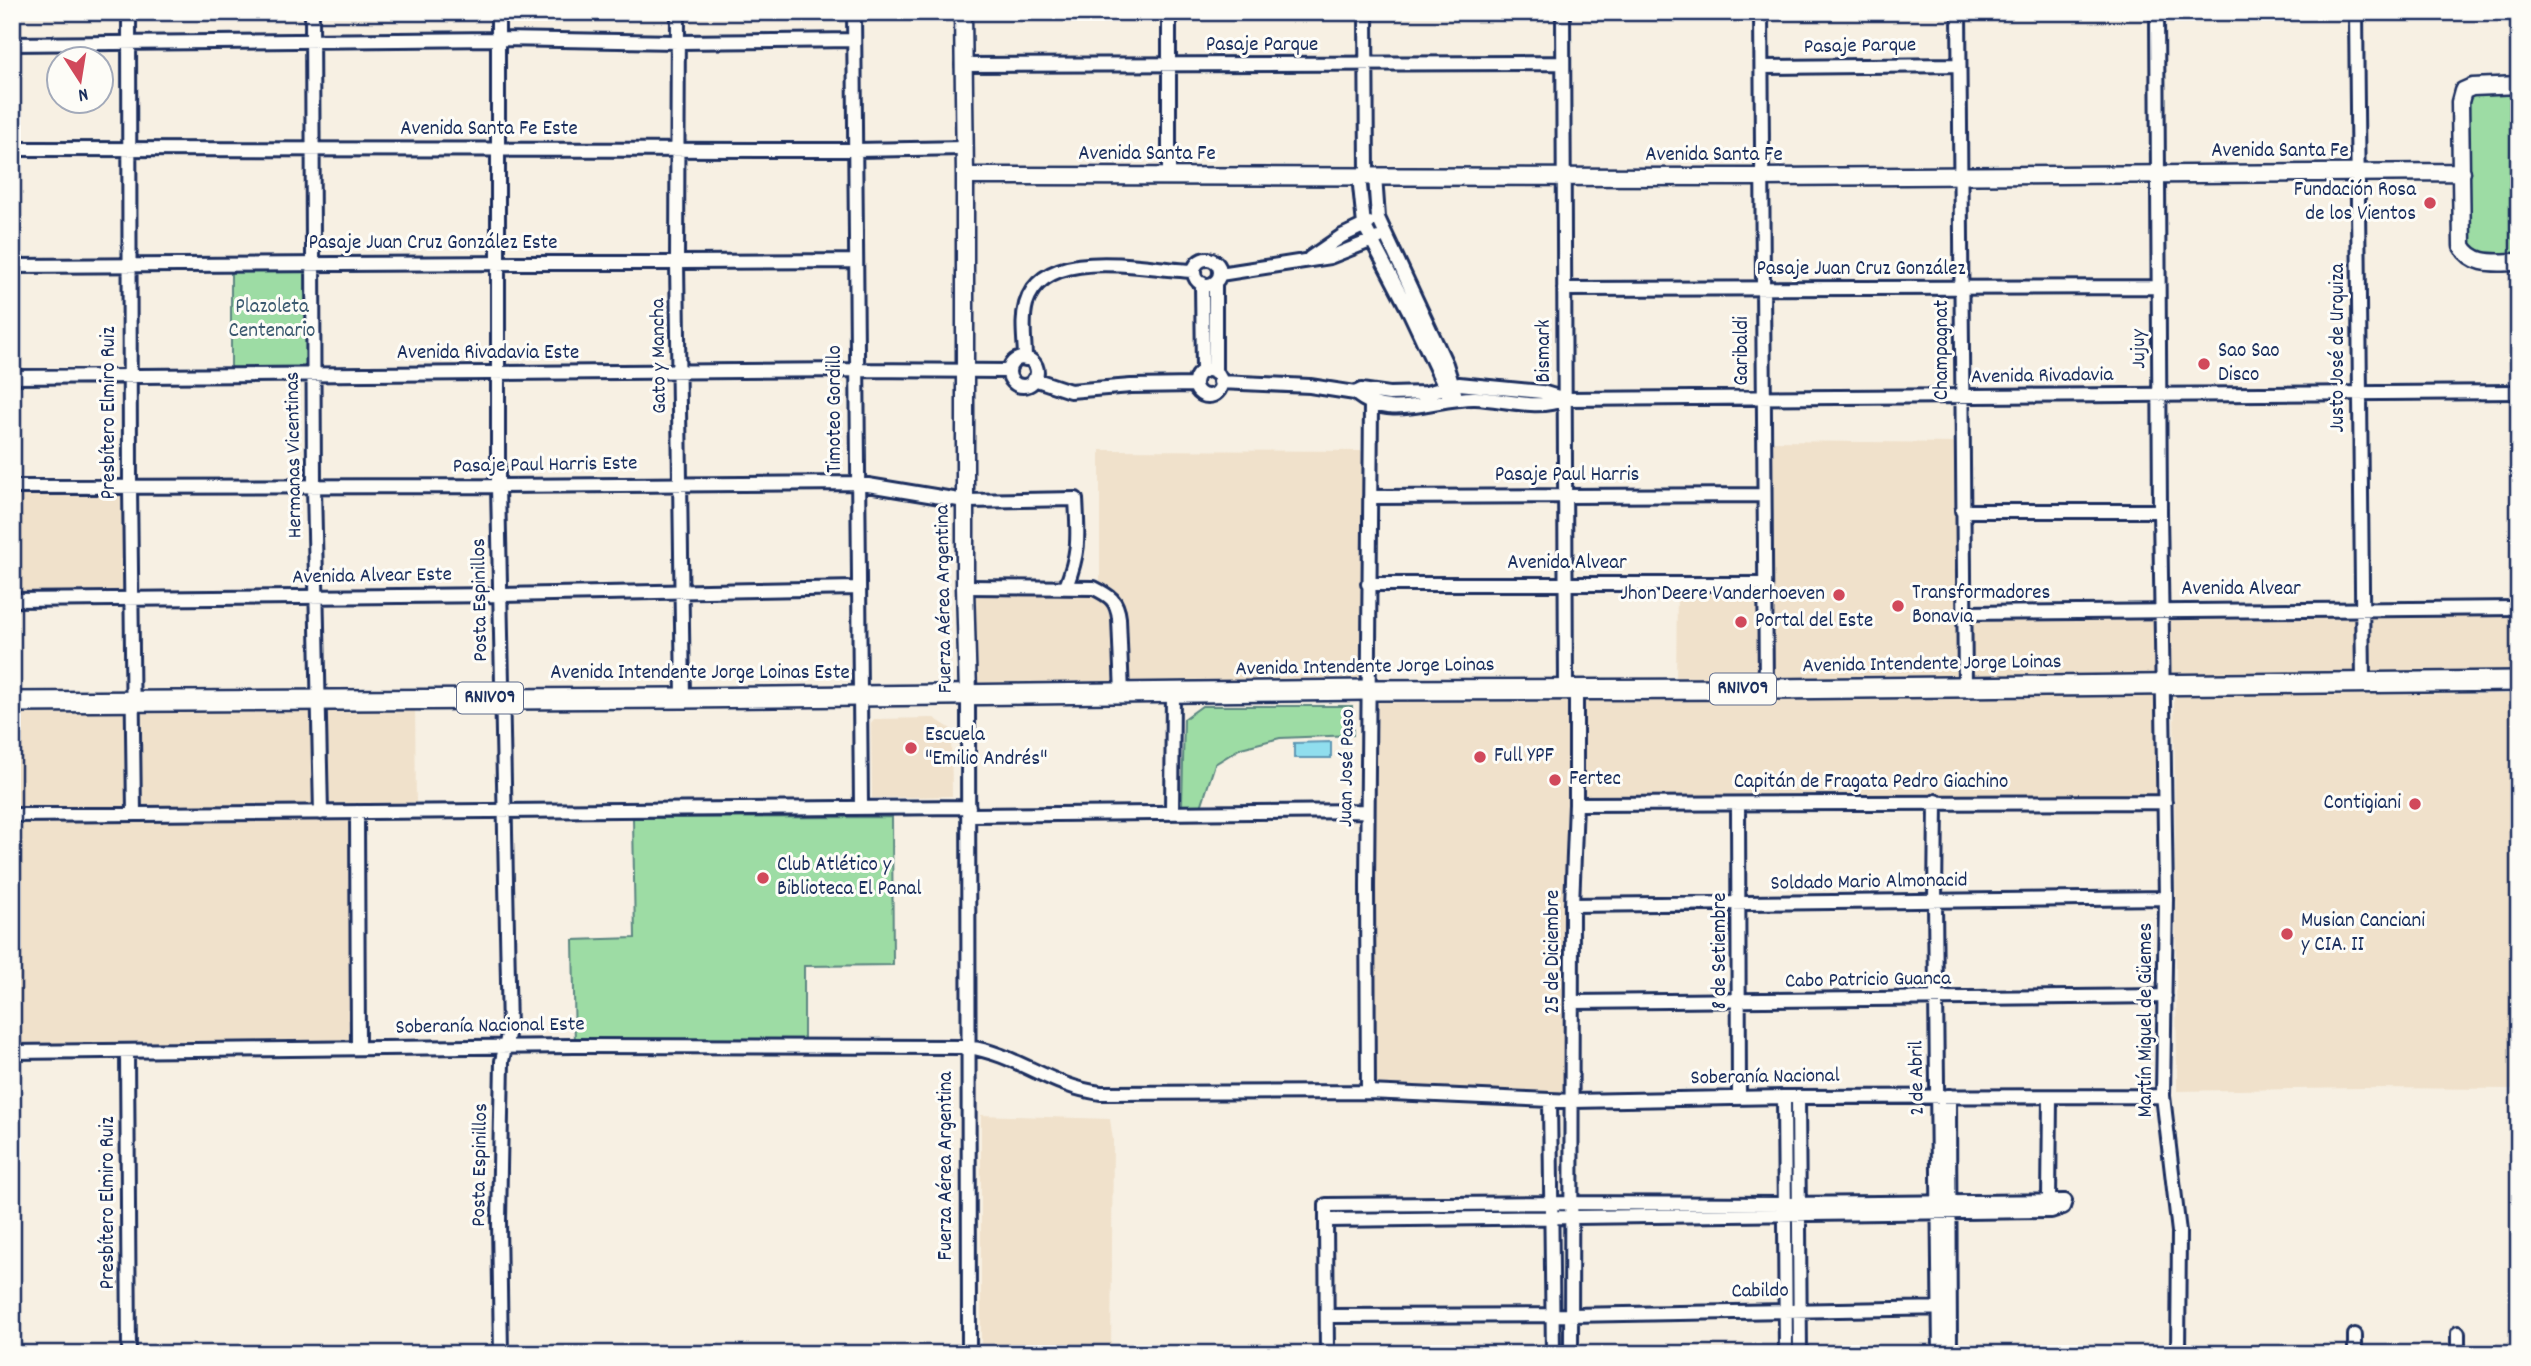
<svg xmlns="http://www.w3.org/2000/svg" width="2531" height="1366" font-family="Dekko,sans-serif">
<style>
.built{fill:#f0e1cb}
.green{fill:#9ddca4;stroke:#5c8681;stroke-width:2}
.water{fill:#90deee;stroke:#6198b4;stroke-width:2}
.lines{fill:none;stroke-linecap:round;stroke-linejoin:round}
.minor-casing{stroke:#1b2f5e;stroke-width:18}
.tertiary-casing{stroke:#1b2f5e;stroke-width:21}
.primary-casing{stroke:#1b2f5e;stroke-width:24}
.minor{stroke:#fdfcf7;stroke-width:12}
.tertiary{stroke:#fdfcf7;stroke-width:16}
.primary{stroke:#fdfcf7;stroke-width:19}
.poi-dot{fill:#d1495b;stroke:#fdfcf7;stroke-width:2.5}
.labels{text-anchor:middle;dominant-baseline:central;stroke-width:6;stroke-linejoin:round;paint-order:stroke}
.shield{fill:#fdfcf7;stroke:#5f6c8c;stroke-width:2}
.shield-label{font-size:19px;font-weight:bold;fill:#1b2f5e}
.street-label{font-size:21px;fill:#1b2f5e;stroke:#fdfcf7}
.poi-label{font-size:21px;fill:#1b2f5e;stroke:#fdfcf7;text-anchor:start}
.park-label{font-size:21px;fill:#3c5a70;stroke:#fdfcf7}
</style>
<rect width="100%" height="100%" fill="#f7f0e3"/>
<filter id="ink" filterUnits="userSpaceOnUse"><feTurbulence type="fractalNoise" baseFrequency=".0143" numOctaves="2"/><feDisplacementMap in="SourceGraphic" scale="14" xChannelSelector="R" yChannelSelector="G"/><feConvolveMatrix kernelMatrix="1 2 1 2 8 2 1 2 1" color-interpolation-filters="sRGB"/></filter>
<g filter="url(#ink)">
<!-- built -->
<path class="built" d="M1763,441l197,2 5,170 554,-5v73l-357,5 -4,114 -581,4 -4,297 -205,-9v-402l-400,4 -3,-107h101l34,-5v-132l271,1 -3,239 308,-1 1,-105h88z
M12,487h118l1,112 -119,1z
M2519,694v395l-159,-1 -183,3 -3,-396z
M415,699l1,112 -58,1v236l-346,4v-350z
M934,718l17,11 1,67 -80,2 -1,-75 3,-4z
M981,1115l129,4 3,21 -2,214h-130z"/>
<!-- green -->
<path class="green" d="M2519,85v177l-52,-7 -4,-164z
M313,264v111h-82v-110z
M1202,706h150l1,29 -73,3 -39,10 -26,16 -14,43 -19,-1 2,-87z
M892,817l1,148 -89,1v79l-229,1 -2,-106 62,-2 -2,-120z"/>
<!-- water -->
<path class="water" d="M1331,742v16h-37v-15z"/>
<g class="lines">
<!-- minor casing -->
<g class="minor-casing">
<path id="minor" d="M129,12l1,475 4,327
M312,12l2,475 7,326
M498,12v474l11,544 -7,31 -3,160 2,133
M678,12l-1,251 6,435
M854,12l7,794
M1169,12v164
M1366,12l1,164
M1563,12l3,678
M1761,12l5,677
M1959,12l6,675
M2157,12l3,499 6,387 -3,198 16,136 -1,122
M2356,12l7,671
M12,44l486,-5 180,3 176,-2
M962,65l601,-2
M1762,67l197,-2
M12,149l844,1 109,-2
M1359,176l5,49 46,88 38,81
M1375,176l3,42 68,146 9,29
M1310,258l32,-22 27,-13
M1194 272a13 13 0 1 1 26 0a13 13 0 1 1-26 0Z
M12,266l843,-5
M1220,274l110,-17 48,-19
M1215,282v91
M1202,283l1,89
M1564,289l594,-2
M1009 372a14 14 0 1 1 28 0a14 14 0 1 1-28 0Z
M1025,359c0,-18 -4,-37 1,-55 18,-61 121,-34 168,-33
M1195 383a13 13 0 1 1 26 0a13 13 0 1 1-26 0Z
M12,377l843,-7 154,1
M1034,379l36,12 61,-5 64,-1
M1220,382l90,4 45,7 6,-3 28,4 37,-1 33,-9 83,8 23,7
M1355,393c34,30 81,4 120,5 29,1 62,13 90,1l954,-7
M12,487l486,-1 358,-3 109,18 111,-2c2,39 4,51 -10,88
M1370,497l394,-2
M1962,511h198
M1368,584h397
M965,587l129,1c16,8 23,12 25,30l3,76
M12,600l489,-5 357,-7
M1964,613l555,-5
M968,694l1,660
M1936,801l-1,101 5,452
M1576,804l589,-2
M1738,804l1,293
M357,812l1,236
M1172,813l1,-120
M12,815l957,-8
M969,815l398,-4
M1572,905l594,-7
M1572,1002l593,-6
M12,1052l563,-6 393,1c49,7 82,40 133,46l267,-1 205,9 211,-4 379,-1
M127,1052l2,302
M1368,1092l-1,-205 4,-484
M1949,1096l1,258
M1784,1097l2,257
M1798,1097l2,257
M1550,1100l3,254
M2045,1208l4,-7 1,-104
M1326,1220l725,-9 12,-4 2,-6 -280,3 -234,-1 -225,2v15l1,134
M1327,1316l243,-1 379,-7
M2458,1333v21
M2355,1335v19
M1571,1354l1,-449 4,-101v-114"/>
</g>
<!-- tertiary casing -->
<g class="tertiary-casing">
<path id="tertiary" d="M963,12l2,164v411l3,107
M2519,85l-47,2 -9,4 -3,11 2,144c12,21 35,16 57,16
M965,176l797,1 700,-5"/>
</g>
<!-- primary casing -->
<g class="primary-casing">
<path id="primary" d="M12,702l671,-4 685,-8 398,-1 753,-8"/>
</g>
<!-- minor -->
<use href="#minor" class="minor"/>
<!-- tertiary -->
<use href="#tertiary" class="tertiary"/>
<!-- primary -->
<use href="#primary" class="primary"/>
</g>
</g>
<!-- markers -->
<g class="poi-dot">
<circle cx="2430" cy="203" r="7"/>
<circle cx="2204" cy="364" r="7"/>
<circle cx="1839" cy="595" r="7"/>
<circle cx="1898" cy="606" r="7"/>
<circle cx="1741" cy="622" r="7"/>
<circle cx="911" cy="748" r="7"/>
<circle cx="1480" cy="757" r="7"/>
<circle cx="1555" cy="780" r="7"/>
<circle cx="2415" cy="804" r="7"/>
<circle cx="763" cy="878" r="7"/>
<circle cx="2287" cy="934" r="7"/>
</g>
<g class="labels">
<!-- shield labels -->
<g class="shield">
<rect x="1710" y="673.5" width="66" height="31" rx="5"/>
<rect x="457" y="682.5" width="66" height="31" rx="5"/>
</g>
<g class="shield-label">
<text x="1743" y="689">RN1V09</text>
<text x="490" y="698">RN1V09</text>
</g>
<!-- street labels -->
<g class="street-label">
<text x="1262" y="46">Pasaje Parque</text>
<text transform="translate(1860 47) rotate(-1)">Pasaje Parque</text>
<text x="489" y="130">Avenida Santa Fe Este</text>
<text x="2280" y="152">Avenida Santa Fe</text>
<text x="1147" y="155">Avenida Santa Fe</text>
<text x="1714" y="156">Avenida Santa Fe</text>
<text x="433" y="244">Pasaje Juan Cruz González Este</text>
<text x="1861" y="270">Pasaje Juan Cruz González</text>
<text transform="translate(2339 348) rotate(-90)">Justo José de Urquiza</text>
<text transform="translate(2140 349) rotate(-91)">Jujuy</text>
<text transform="translate(1943 350) rotate(-90)">Champagnat</text>
<text transform="translate(1545 351) rotate(-90)">Bismark</text>
<text transform="translate(1743 351) rotate(-90)">Garibaldi</text>
<text x="488" y="354">Avenida Rivadavia Este</text>
<text transform="translate(660 356) rotate(-91)">Gato y Mancha</text>
<text transform="translate(2042 377) rotate(-1)">Avenida Rivadavia</text>
<text transform="translate(836 409) rotate(-90)">Timoteo Gordillo</text>
<text transform="translate(110 413) rotate(-90)">Presbítero Elmiro Ruiz</text>
<text transform="translate(295 455) rotate(-91)">Hermanas Vicentinas</text>
<text transform="translate(545 466) rotate(-1)">Pasaje Paul Harris Este</text>
<text x="1567" y="476">Pasaje Paul Harris</text>
<text x="1567" y="564">Avenida Alvear</text>
<text transform="translate(372 577) rotate(-1)">Avenida Alvear Este</text>
<text x="2241" y="590">Avenida Alvear</text>
<text transform="translate(945 599) rotate(-91)">Fuerza Aérea Argentina</text>
<text transform="translate(481 600) rotate(-91)">Posta Espinillos</text>
<text transform="translate(1932 665) rotate(-1)">Avenida Intendente Jorge Loinas</text>
<text transform="translate(1365 668) rotate(-1)">Avenida Intendente Jorge Loinas</text>
<text x="700" y="674">Avenida Intendente Jorge Loinas Este</text>
<text transform="translate(1348 768) rotate(-89)">Juan José Paso</text>
<text x="1871" y="783">Capitán de Fragata Pedro Giachino</text>
<text transform="translate(1869 883) rotate(-1)">Soldado Mario Almonacid</text>
<text transform="translate(1721 951) rotate(-90)">8 de Setiembre</text>
<text transform="translate(1554 952) rotate(-90)">25 de Diciembre</text>
<text transform="translate(1868 981) rotate(-1)">Cabo Patricio Guanca</text>
<text transform="translate(2147 1020) rotate(-90)">Martín Miguel de Güemes</text>
<text transform="translate(490 1027) rotate(-1)">Soberanía Nacional Este</text>
<text transform="translate(1765 1078) rotate(-1)">Soberanía Nacional</text>
<text transform="translate(1918 1078) rotate(-91)">2 de Abril</text>
<text transform="translate(481 1165) rotate(-89)">Posta Espinillos</text>
<text transform="translate(947 1166) rotate(-90)">Fuerza Aérea Argentina</text>
<text transform="translate(109 1203) rotate(-90)">Presbítero Elmiro Ruiz</text>
<text transform="translate(1760 1292) rotate(-1)">Cabildo</text>
</g>
<!-- poi labels -->
<g class="poi-label">
<text x="2416" y="191" text-anchor="end">Fundación Rosa<tspan x="2416" dy="24">de los Vientos</tspan></text>
<text x="2218" y="352">Sao Sao<tspan x="2218" dy="24">Disco</tspan></text>
<text x="1912" y="594">Transformadores<tspan x="1912" dy="24">Bonavia</tspan></text>
<text x="1825" y="595" text-anchor="end">Jhon Deere Vanderhoeven</text>
<text x="1755" y="622">Portal del Este</text>
<text x="925" y="736">Escuela<tspan x="925" dy="24">"Emilio Andrés"</tspan></text>
<text x="1494" y="757">Full YPF</text>
<text x="1569" y="780">Fertec</text>
<text x="2401" y="804" text-anchor="end">Contigiani</text>
<text x="777" y="866">Club Atlético y<tspan x="777" dy="24">Biblioteca El Panal</tspan></text>
<text x="2301" y="922">Musian Canciani<tspan x="2301" dy="24">y CIA. II</tspan></text>
</g>
<!-- park labels -->
<g class="park-label">
<text x="272" y="308">Plazoleta<tspan x="272" dy="24">Centenario</tspan></text>
</g>
</g>
<!-- margin -->
<rect width="2531" height="1366" fill="none" stroke="#fdfcf7" stroke-width="42"/>
<rect x="21" y="21" width="2489" height="1324" fill="none" stroke="#1b2f5e" stroke-width="2.5" filter="url(#ink)"/>
<!-- north arrow -->
<g transform="translate(80 80) rotate(168)"><circle r="33" fill="#fdfcf7" stroke="#a3aaba" stroke-width="2"/>
<path d="M0-5L12 26L0 18L-12 26Z" fill="#d1495b"/>
<text y="-10" font-size="19" font-weight="bold" text-anchor="middle" fill="#1b2f5e">N</text>
</g>
</svg>
